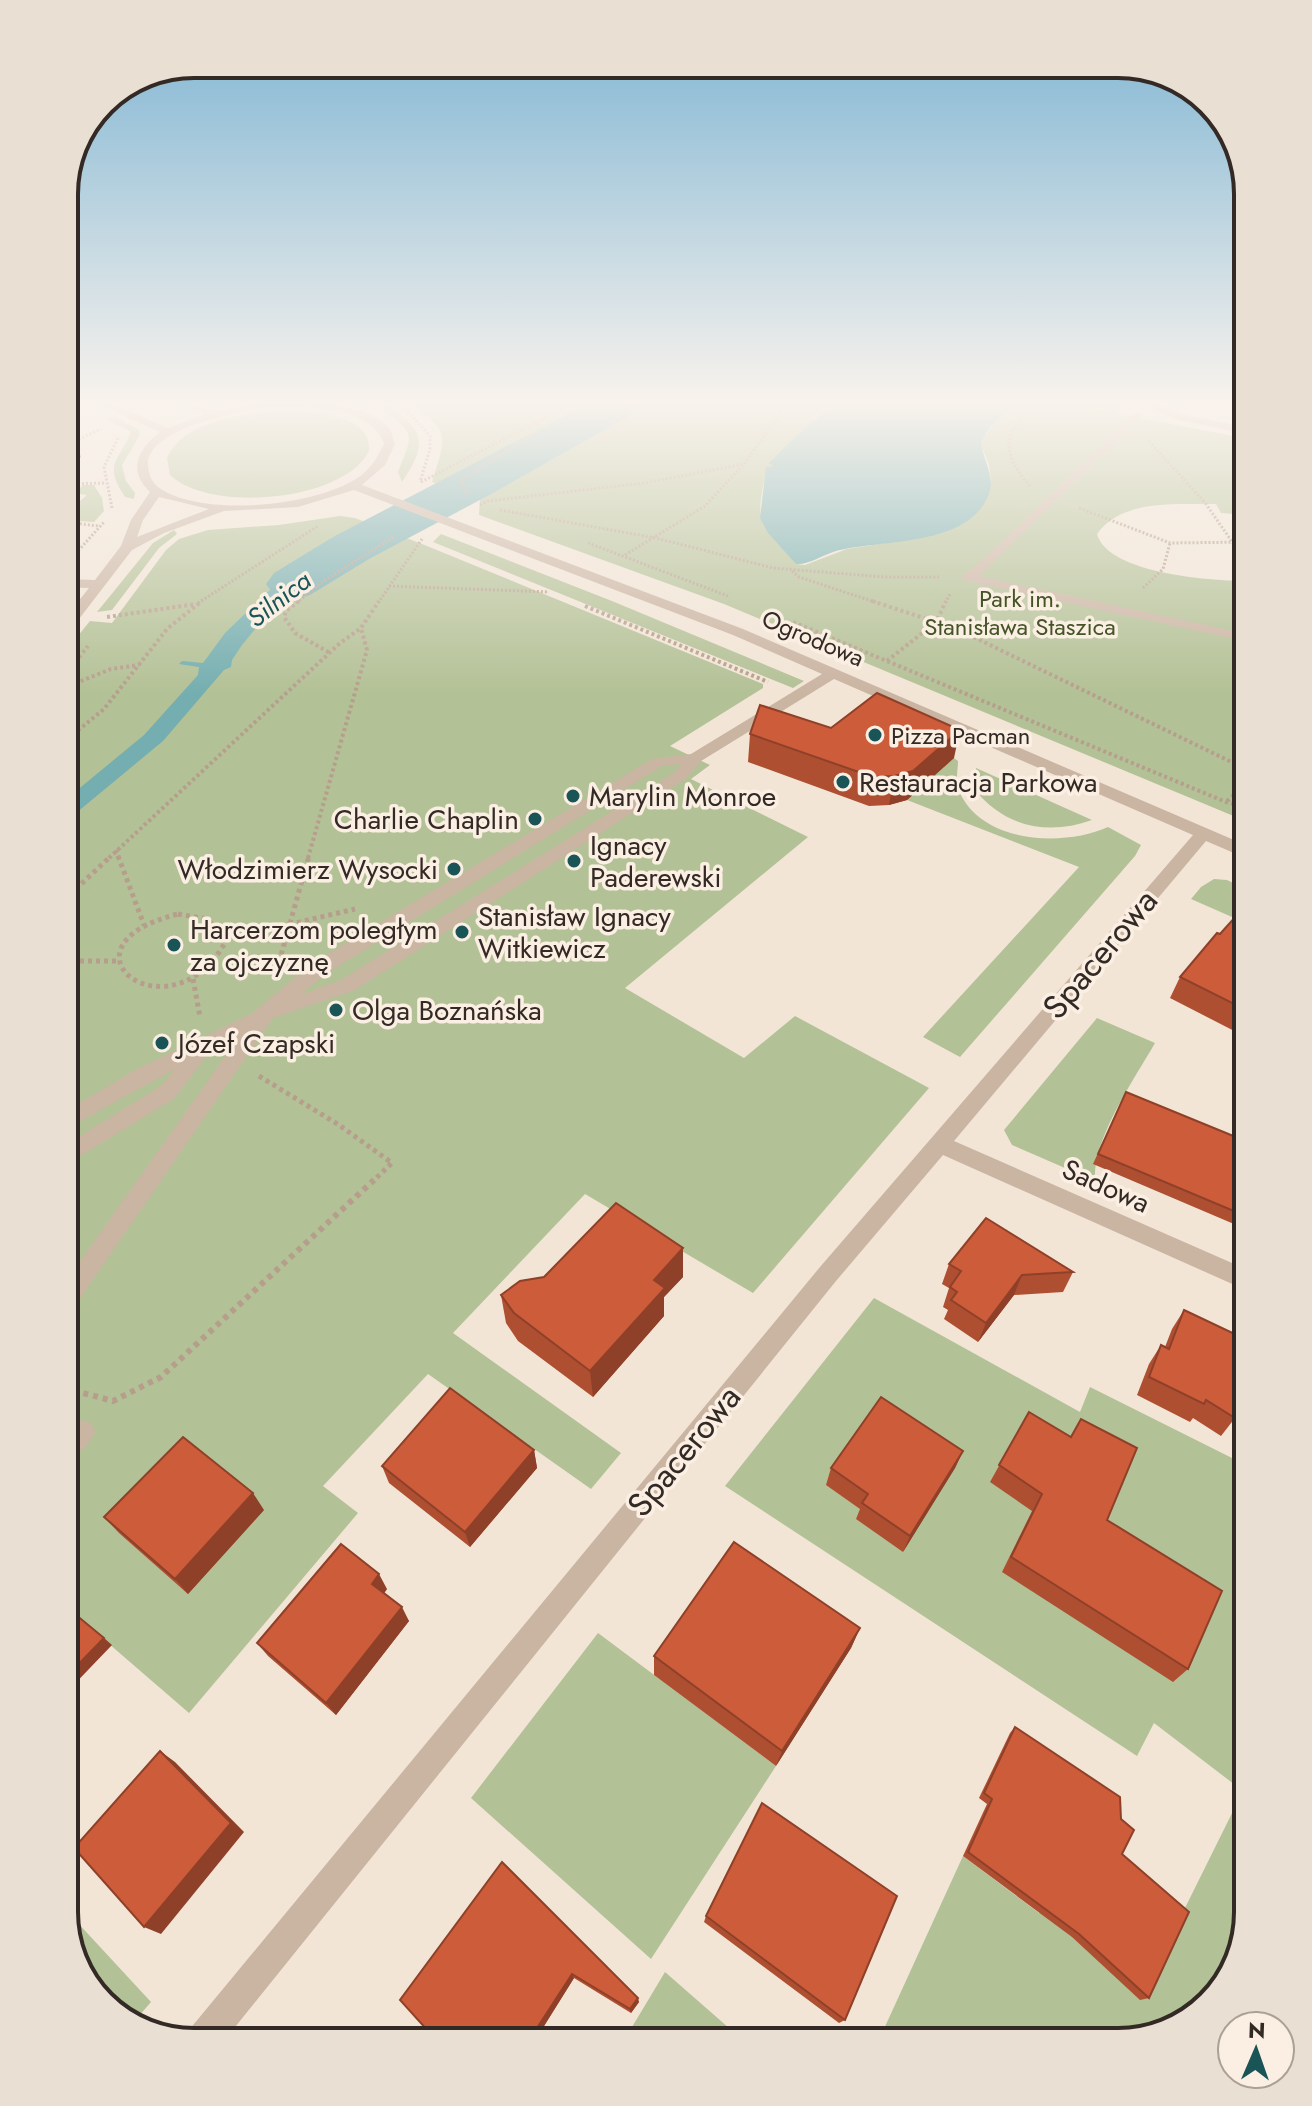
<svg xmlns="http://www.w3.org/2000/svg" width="1312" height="2106" font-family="Jost,sans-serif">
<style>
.green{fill:#b3c196}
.water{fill:#74aeb0}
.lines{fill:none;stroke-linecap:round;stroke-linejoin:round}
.river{fill:#74aeb0;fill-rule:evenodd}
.path-far3{stroke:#b69e8c;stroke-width:3;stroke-dasharray:2 2;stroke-linecap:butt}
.path-far2{stroke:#b69e8c;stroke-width:4;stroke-dasharray:3 3;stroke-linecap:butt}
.path-far1{stroke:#b69e8c;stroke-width:5;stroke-dasharray:4 4;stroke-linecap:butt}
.path{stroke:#b69e8c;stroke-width:6;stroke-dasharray:5 5;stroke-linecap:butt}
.minor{fill:#cab4a2;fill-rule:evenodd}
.wall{fill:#af4f32}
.shaded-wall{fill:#8f4029}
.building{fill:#cc5c3a;stroke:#8f4029;stroke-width:2}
.poi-dot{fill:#195457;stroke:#faefe2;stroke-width:3}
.labels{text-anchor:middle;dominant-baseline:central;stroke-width:7;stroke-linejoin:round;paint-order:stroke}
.far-park-label{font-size:24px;fill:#445427;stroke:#faefe2}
.far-street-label{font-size:24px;fill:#342a25;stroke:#faefe2}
.far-poi-label{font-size:24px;fill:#342a25;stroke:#faefe2;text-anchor:start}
.far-water-label{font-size:26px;font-style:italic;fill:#195457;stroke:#faefe2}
.poi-label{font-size:28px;fill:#342a25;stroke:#faefe2;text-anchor:start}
.street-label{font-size:28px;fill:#342a25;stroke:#faefe2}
.near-street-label{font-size:34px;fill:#342a25;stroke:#faefe2}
.rim{fill:none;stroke:#342a25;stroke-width:4}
</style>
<rect width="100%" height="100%" fill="#f2e5d6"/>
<!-- green -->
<path class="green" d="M405,400h437l-33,24 -35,42 -7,1c-13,62 -9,50 29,97l9,1 42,-16 71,-11 48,-17 18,-18 7,-23 -2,-16 -7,-16 1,-10 15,-19 28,-19h101l-11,13 132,26v76l-27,-2 -5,-9c-39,1 -93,-6 -119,30 11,40 116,47 151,47v241l-524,-218 -245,-89 1,-16 -48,-17c16,-50 18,-51 -27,-82z
M381,401c41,26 50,39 21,81l-4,-10c15,-39 19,-37 -17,-64z
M267,412c27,-2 106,-3 102,39 -25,51 -160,62 -199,24l-3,-17c16,-35 66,-42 100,-46z
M114,416l25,14 1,5 -18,30 4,16 9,12 -1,6 -9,-2c-22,-34 -7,-34 6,-65l-25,-13z
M83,485h11l8,13 2,13 -10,11 -30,-2v-17l15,-1 8,-7 -12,-2z
M340,516l15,2 72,28 336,138v4l-93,58 40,19 -19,14 117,58 -183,151 119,70 51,-42 134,72 -176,205 -168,-99 -132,139 168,120 -30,36 -163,-115 -105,112 35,27 -169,200 -125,-108v-952l26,-32 22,2 54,-73 13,-11 29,-9 71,-5z
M174,530l3,4 -18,14 -47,62 -15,2 56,-69z
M441,534l171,67 192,80 -11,7 -360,-146z
M954,758l4,3c0,9 -3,21 1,30 23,53 105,56 149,36l33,18 -6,11 -175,201 -37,-20 156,-170 -172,-67z
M976,768l116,52c-44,16 -87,7 -117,-30z
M1214,879l13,1 21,10v34l-57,-25 10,-12z
M1097,1018l58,25c-21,37 -63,96 -60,138l-83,-36 -8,-15z
M874,1298l206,114 10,-25 158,79v447l-18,65 -54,50 -58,14h-240l85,-186 76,57 142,3 62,-125 -89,-68 -17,33 -412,-270z
M598,1633l178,133 -125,193 -180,-161z
M64,1908l87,94 -19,22 -10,-4 -44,-50z
M665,1972l80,70h-122z"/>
<!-- water -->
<path class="water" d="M614,400h23l-69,36 -87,54 -16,4 -20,-8 27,-6 30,-21z
M842,400h184c-13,7 -48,31 -44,48 5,22 17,35 0,59 -29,39 -103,33 -146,44 -14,4 -27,14 -40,13l-28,-31 -8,-15 6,-51 7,-1 -4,-3 40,-39z
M375,525l18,8 -79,49 -37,32 -12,3 -23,28 -10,15 -1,7 -7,3 -61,71 -99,82v-22l80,-66 54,-60 1,-8 -20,-3 3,-3 21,2 22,-30 51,-49 -6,-5 13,1z"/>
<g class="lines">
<!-- river -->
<path class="river" d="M595,400h52l-6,9 -148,84 -124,66 -59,36 -18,5 -18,-5 -8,-11 8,-11 59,-36z"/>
<!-- path-far3 -->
<path class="path-far3" d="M1068,400l35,13
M400,405l24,-5
M405,409l25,27v13l-10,33
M1149,441l57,63 42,61
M64,446l37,-17
M421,482l159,-82
M70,484l36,-1
M1030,486c-34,-37 -25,-61 16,-86
M468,494l-7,-11 2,-4 76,-48 -2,-9
M480,505l8,-4 156,-18 100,-19 46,-64
M112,508l-8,-41 14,-29
M1079,508l91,35 78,-1
M500,510l156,28 117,30 111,9h55
M64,522l35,4
M588,543l140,53
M625,555l80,-49 38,-41
M68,557l12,-8 24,-27
M792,571l7,6 79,26
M389,586l160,6
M1143,588l20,-19 7,-26
M198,603l120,-77
M296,603l28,-22 71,-45
M378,603l44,-64
M945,603l5,-9"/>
<!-- path-far2 -->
<path class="path-far2" d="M299,601l-13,10 -2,6 11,16 35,20
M872,601l85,28 291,141
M585,606l183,76
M107,617l89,-13
M793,622l433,180 22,6
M887,661l49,-39 10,-21
M64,676l24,-30
M64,688l47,-19 28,-4
M64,742l40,-33 63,-80 35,-28
M1227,801l21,-19
M116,850l3,8
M109,858l230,-214 22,-16 18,-27
M308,858l59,-208 -6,-22"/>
<!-- path-far1 -->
<path class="path-far1" d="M118,856l26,69
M64,900l47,-44
M178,914l29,5 20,20c-55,105 -182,8 -49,-25z
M227,939l128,-30
M64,961h54
M279,962l30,-106
M193,979l7,38
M259,1076l80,49 53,38 -20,19"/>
<!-- path -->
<path class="path" d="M64,1388l49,13 48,-24 213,-197"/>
<!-- minor -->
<path class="minor" d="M89,400h15l64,28 37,-14 -38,-14c17,0 31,8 48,10 14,2 34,-7 49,-9 30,-3 103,1 124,26 4,4 5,12 7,17l-10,21 -23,20 381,144 505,217v13l-42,-18 -252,300 294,129v21l-305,-136 -107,126 -613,761 -39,-1 5,-11 631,-763 373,-432 -359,-156 -133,82 -14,17 -332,212 -82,28 -201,292 -8,3v-29l175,-247 -29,14 -35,47 -111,68v-20l97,-60 14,-17 -111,61v-18l73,-43 114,-55 62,-51 339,-204 39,-5 131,-80 -89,-39 -379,-145 -56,17 -74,4 -60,22 -32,17 -63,82 -5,1v-14l25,-31 -25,-1v-8l31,1 26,-34 10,-26 19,-28c-23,-22 -12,-43 10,-60zM266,407c35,-1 105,-3 118,37 -6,12 -11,21 -21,30 -40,32 -162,45 -205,13 -7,-6 -9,-12 -10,-21 -4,-37 91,-55 118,-59zM159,497l50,12 -72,28 6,-17zM681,764l-6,8 -334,208 -41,15 27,-22 335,-207z
M1151,400h10l-1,5 26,10 62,13v6l-69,-14 -29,-11z
M1137,412l5,3 -1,2 -162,159 269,58v8l-281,-61 -7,-4 18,-13z
M82,1420l9,3 4,9c-6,13 -18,25 -31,30v-30z"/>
</g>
<!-- wall -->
<path class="wall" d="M831,728l123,30 -47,42 -18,5 -20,1 -121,-44 2,-28z
M1248,921v110l-4,5 -74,-38 10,-21 40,-43z
M1248,1063v22l-10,-5z
M1126,1092l122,50v88l-155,-66z
M949,1264l124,8 -10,20 -49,3 -36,47 -34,-23 4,-9 -5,-3 6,-19 -7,-4z
M683,1277l-19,20v19l-71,81 -75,-56 -12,-18 -5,-28z
M1184,1310l51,37 13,6v52l-7,8 -3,-1 -3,6 -14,18 -28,-18 -3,4 -53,-27 12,-31 12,-19 4,2 7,-18z
M1029,1412l78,108 81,149 -15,13 -171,-110 30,-61 -42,-29z
M534,1450l3,18 -67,79 -81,-64 -7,-17z
M963,1451l-8,17 -52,84 -47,-33 4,-10 -34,-24 5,-17z
M264,1510l-76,84 -69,-61 -15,-16z
M387,1589l-3,4 25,28 -73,94 -68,-59 -11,-13z
M860,1628l-9,20 -75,118 -122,-91v-19z
M1015,1727l134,271 -9,2 -68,-63 -109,-81 24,-52 -8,-6 31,-65z
M502,1862l137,140 -8,11 -57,-35 -40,64h-96z
M706,1916l139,104 -6,3 -135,-101z"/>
<!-- shaded-wall -->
<path class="shaded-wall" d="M76,443l5,14 -17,15v-19z
M960,730l-6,28 -47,42 -18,5 5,-29z
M683,1248v29l-19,20v19l-71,81 -3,-26 64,-91z
M1022,1275l-8,20 -36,47 8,-19z
M534,1450l3,18 -67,79 -5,-15z
M963,1451l-8,17 -52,84 7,-16z
M253,1493l11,17 -76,84 -13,-15z
M379,1574l8,15 -7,10 -8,-15z
M402,1607l7,14 -73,94 -10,-12z
M860,1628l-9,20 -75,118 6,-15z
M104,1638l8,7 -48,50v-16z
M160,1751l15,11 69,70 -83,102 -17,-7z
M572,1974l2,4 -40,64h-6z
M638,1998l1,4 -8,11 -1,-4z"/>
<!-- building -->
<path class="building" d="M64,442l12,1 -12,10z
M877,693l83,37 -47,41 -19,5 -21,1 -123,-43 10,-29 71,23z
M1237,915l11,6v90l-68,-34 37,-44 3,1z
M1126,1092l122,50v75l-150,-63z
M616,1203l67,45 -29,32 11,8 -75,83 -76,-58 -13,-18 19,-14 24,-4z
M986,1218l87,54 -51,3 -36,48 -35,-23 6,-8 -7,-5 11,-16 -12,-7z
M1184,1310l55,26 -4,11 13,6v39l-3,-1 -10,27 -29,-18 -2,4 -55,-27 12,-32 8,4z
M450,1388l84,62 -69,82 -83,-66z
M881,1397l82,54 -53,85 -48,-33 6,-9 -37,-26z
M1029,1412l42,25 10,-18 56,29 -30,72 115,71 -34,78 -177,-112 31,-63 -43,-29z
M183,1437l70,56 -78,86 -71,-62z
M734,1542l126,86 -78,123 -128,-95z
M341,1544l38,30 -7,10 30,23 -76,96 -69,-60z
M64,1605l40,33 -40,41z
M1015,1727l105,70 1,22 13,11 -12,24 67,58 -40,86 -70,-64 -111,-82 24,-53 -8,-6z
M160,1751l71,72 -87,104 -70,-79z
M762,1803l135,93 -52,124 -139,-104z
M502,1862l136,136 -8,11 -58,-35 -44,68h-90l-38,-42z"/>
<!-- sky -->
<linearGradient id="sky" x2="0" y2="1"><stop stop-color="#79b2d2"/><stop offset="0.58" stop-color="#f9f3ed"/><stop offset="1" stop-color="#f9f3ed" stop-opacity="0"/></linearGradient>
<rect width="1312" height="695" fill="url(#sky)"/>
<!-- markers -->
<g class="poi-dot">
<circle cx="875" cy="735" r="8"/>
<circle cx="843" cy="782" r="8"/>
<circle cx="573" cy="796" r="8"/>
<circle cx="535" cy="819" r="8"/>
<circle cx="574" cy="861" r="8"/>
<circle cx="454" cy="869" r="8"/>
<circle cx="462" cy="932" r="8"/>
<circle cx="174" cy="945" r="8"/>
<circle cx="336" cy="1010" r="8"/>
<circle cx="162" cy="1043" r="8"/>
</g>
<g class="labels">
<!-- far-park labels -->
<g class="far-park-label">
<text x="1020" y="598">Park im.<tspan x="1020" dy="28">Stanisława Staszica</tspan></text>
</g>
<!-- far-street labels -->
<g class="far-street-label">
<text transform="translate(813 638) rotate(23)">Ogrodowa</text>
</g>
<!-- far-poi labels -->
<g class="far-poi-label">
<text x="891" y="735">Pizza Pacman</text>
</g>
<!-- far-water labels -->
<g class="far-water-label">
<text transform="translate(279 599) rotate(-38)">Silnica</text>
</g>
<!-- poi labels -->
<g class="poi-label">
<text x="859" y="782">Restauracja Parkowa</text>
<text x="589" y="796">Marylin Monroe</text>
<text x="519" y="819" text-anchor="end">Charlie Chaplin</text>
<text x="590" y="845">Ignacy<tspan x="590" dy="32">Paderewski</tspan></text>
<text x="438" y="869" text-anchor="end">Włodzimierz Wysocki</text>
<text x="478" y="916">Stanisław Ignacy<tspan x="478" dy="32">Witkiewicz</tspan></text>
<text x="190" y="929">Harcerzom poległym<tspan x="190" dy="32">za ojczyznę</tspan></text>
<text x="352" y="1010">Olga Boznańska</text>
<text x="178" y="1043">Józef Czapski</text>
</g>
<!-- street labels -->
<g class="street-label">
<text transform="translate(1106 1186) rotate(24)">Sadowa</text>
</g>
<!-- near-street labels -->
<g class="near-street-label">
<text transform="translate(1100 954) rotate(-50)">Spacerowa</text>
<text transform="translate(684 1451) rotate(-51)">Spacerowa</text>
</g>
</g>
<!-- crop -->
<path d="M0 0H1312V2106H0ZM194 78H1118A116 116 0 0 1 1234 194V1912A116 116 0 0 1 1118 2028H194A116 116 0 0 1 78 1912V194A116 116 0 0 1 194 78Z" fill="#eadfd3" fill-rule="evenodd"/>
<path class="rim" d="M194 78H1118A116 116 0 0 1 1234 194V1912A116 116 0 0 1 1118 2028H194A116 116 0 0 1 78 1912V194A116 116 0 0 1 194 78Z"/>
<!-- north arrow -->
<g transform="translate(1256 2050) rotate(2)"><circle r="38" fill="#faefe2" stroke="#aba096" stroke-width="2"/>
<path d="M0-6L14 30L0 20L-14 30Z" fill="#195457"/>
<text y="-12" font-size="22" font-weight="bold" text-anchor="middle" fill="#342a25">N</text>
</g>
</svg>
